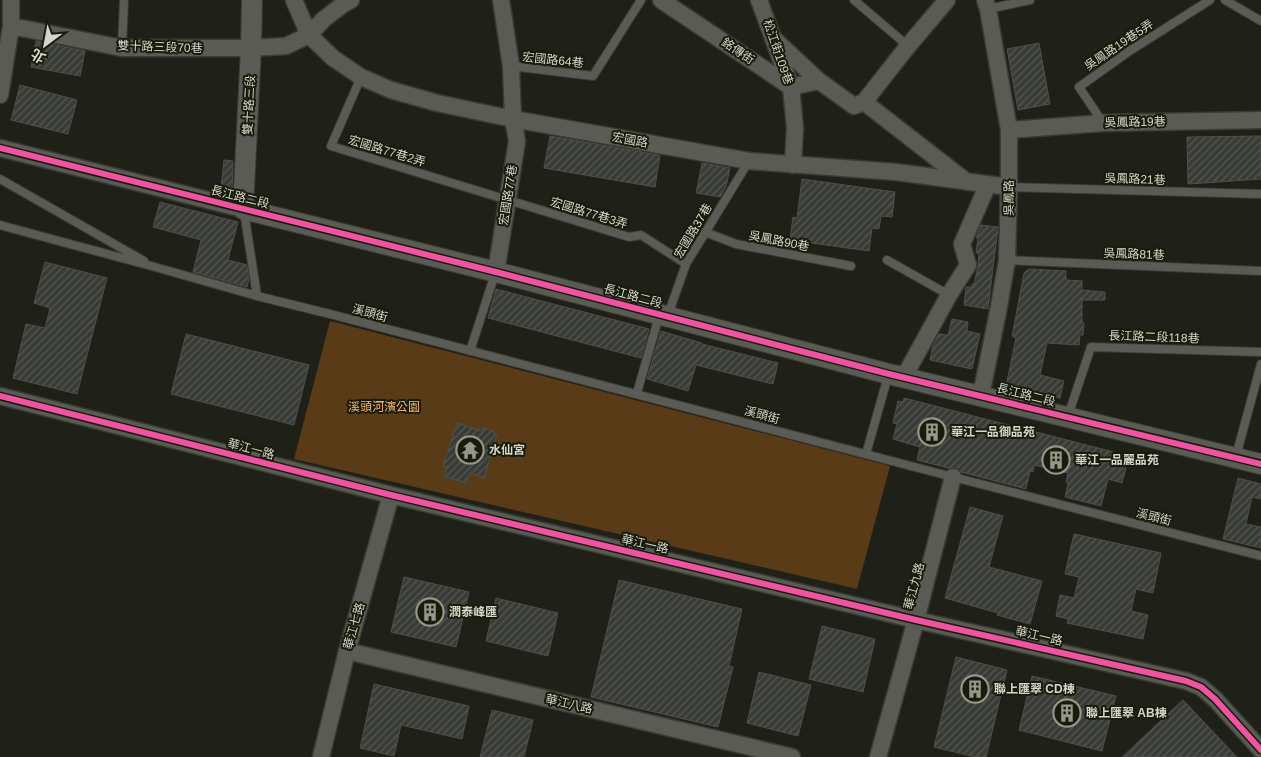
<svg xmlns="http://www.w3.org/2000/svg" width="1261" height="757" font-family="Arial,'Noto Sans TC',sans-serif">
<style>
.park{fill:#593b17}
.building{fill:url(#building-hatch);stroke:#4d5049}
.lines{fill:none;stroke-linecap:round;stroke-linejoin:round}
.service-casing{stroke:#3a3b34;stroke-width:10}
.minor-casing{stroke:#3a3b34;stroke-width:19}
.tertiary-casing{stroke:#3a3b34;stroke-width:22}
.service{stroke:#5a5b54;stroke-width:8}
.minor{stroke:#5a5b54;stroke-width:16}
.tertiary{stroke:#5a5b54;stroke-width:20}
.cycleway-casing{stroke:#191b0b;stroke-width:9}
.cycleway{stroke:#f153a3;stroke-width:6}
.labels{text-anchor:middle;dominant-baseline:central;stroke-width:4;stroke-linejoin:round;paint-order:stroke}
.street-label{font-size:12px;fill:#d4d6cc;stroke:#191b0b}
.park-label{font-size:12px;fill:#fcb365;stroke:#191b0b}
.poi-label{font-size:12px;font-weight:bold;fill:#d4d6cc;stroke:#191b0b;text-anchor:start}
</style>
<defs>
<pattern id="building-hatch" width="6" height="6" patternUnits="userSpaceOnUse" patternTransform="scale(1.25)"><rect width="6" height="6" fill="#393c36"/><path d="M-1 1l2-2M0 6l6-6M5 7l2-2" fill="none" stroke="#555752"/></pattern>
</defs>
<rect width="100%" height="100%" fill="#1f2118"/>
<!-- park -->
<path class="park" d="M330,321l560,145 -33,123 -563,-130z"/>
<!-- building -->
<path class="building" d="M36,41l49,10 -5,25 -49,-9z
M1039,43l11,61 -32,6 -11,-61z
M20,85l57,15 -9,34 -57,-14z
M550,136l110,19 -5,32 -111,-19z
M1261,136v43l-73,5 -1,-47z
M224,160l9,1 -1,29 -11,-1z
M702,163l28,5 -4,19 -6,10 -24,-4z
M802,179l93,13 -3,25 -11,-1 -2,13 -7,-1 -3,23 -79,-11 3,-23 4,1z
M160,202l78,20 -10,38 19,5 2,14 -2,8 -54,-15 8,-32 -48,-13z
M981,225l17,2 -10,82 -24,-4 2,-18h6v-3h2l4,-18 1,-13h-3l2,-15h-2z
M45,262l62,16 -30,116 -64,-16 13,-54 19,4 5,-20 -16,-5z
M1030,269l36,2v9l16,1v9l23,2v8h-23v23h2l-1,12h-3l-1,10 -32,-2 -7,32 24,6 -4,17 -54,-12 10,-48 -4,-2 12,-63 3,-3z
M496,289l153,40 -8,29 -153,-40z
M952,319l16,3 -1,9 13,3 -8,35 -42,-9 3,-15 6,-11 9,1z
M661,331l41,12v1l76,19 -5,21 -77,-19 -8,26 -41,-12z
M186,334l123,31 -15,60 -123,-31z
M904,398l225,58 -7,27 -14,-4 -7,27 -36,-9 3,-14 -2,-1 2,-9 -34,-8 -1,7 -3,-1 -4,18 -65,-17 -5,-4h-8l-31,-8 3,-13 -27,-8 4,-15 -4,-1 5,-22 5,1z
M457,423l25,8 1,-3 12,4 -1,2 3,1 -13,43 -15,-5 -3,10 -22,-7 3,-9 -4,-1z
M1238,478l23,6v15l-9,-2 -6,27 15,3v21l-38,-9z
M970,507l33,9 -14,51 53,14 -12,43 -33,-9 1,-2 -53,-15z
M1074,534l87,19 -8,40 -17,-4 -5,22 17,4 -5,24 -76,-16 1,-4 -12,-3 4,-21 14,3 5,-21 -14,-3z
M404,577l65,15 -13,55 -65,-15z
M619,580l123,29 -13,57 4,1 -15,60 -127,-30z
M496,598l62,15 -10,43 -62,-15z
M822,626l53,13 -12,53 -54,-13z
M956,657l51,13 -21,87h-11l-41,-10z
M759,672l52,13 -13,51 -51,-13z
M1032,676l84,20 -14,55 -83,-21z
M374,684l95,22 -7,33 -61,-14 -7,31 -34,-8z
M1183,700l54,57h-115z
M492,710l41,10 -9,37h-44z"/>
<g class="lines">
<!-- service casing -->
<g class="service-casing">
<path id="service" d="M854,0l54,46
M1225,0l36,21
M988,9l42,-9
M122,48l2,-48
M511,66l82,10 48,-76
M361,77l-30,69 298,91 12,-2 45,29
M1103,123l-24,-36 52,-37 79,-50
M0,179l144,82
M1009,187l252,7
M244,211l13,85
M0,225l155,42 102,29 73,18 623,163 308,79
M705,232l31,12 115,22
M887,260l62,35
M1007,260l254,11
M668,315l18,-51 63,-103
M470,351l25,-77
M637,393l22,-77
M1068,416l23,-69 170,5
M866,454l22,-78
M1236,456l25,-92"/>
</g>
<!-- minor casing -->
<g class="minor-casing">
<path id="minor" d="M294,0l15,35 24,23 28,19 30,13 46,13 76,16 236,42 147,11 113,15
M661,0l130,87 28,-6
M759,0l32,87 4,41 -2,37
M11,26l111,22h129l35,-2 23,-11 15,-16 21,-16 6,-3
M774,39l45,42 35,25 10,-4 103,80
M0,95l11,-69v-26
M864,102l44,-56 39,-46
M1009,130l94,-7 158,-3
M0,148l243,61
M496,272l21,-131 -4,-22 -2,-53 -10,-66
M904,377l45,-82 19,-30 -6,-21 26,-60
M981,395l17,-83 9,-52 2,-73v-57l-21,-121 -3,-9
M0,396l391,99 525,125 270,61 15,6 14,12 46,51
M347,651l445,106
M321,757l26,-106 44,-156
M878,757l38,-137 37,-143"/>
</g>
<!-- tertiary casing -->
<g class="tertiary-casing">
<path id="tertiary" d="M252,0l-1,48 -8,161 253,63 393,102 372,90"/>
</g>
<!-- service -->
<use href="#service" class="service"/>
<!-- minor -->
<use href="#minor" class="minor"/>
<!-- tertiary -->
<use href="#tertiary" class="tertiary"/>
<!-- cycleway casing -->
<g class="cycleway-casing">
<path id="cycleway" d="M0,148l496,124 393,102 372,90
M0,396l391,99 525,125 270,61 15,6 14,12 46,51"/>
</g>
<!-- cycleway -->
<use href="#cycleway" class="cycleway"/>
</g>
<!-- icons -->
<defs>
<g id="building-ring" transform="scale(1.4375)"><circle r="9.5" fill="#191b0b" stroke="#95978d" stroke-width="1.5"/><path d="M-4-6H4V6H1V3H-1V6H-4ZM-2.5-4.3h1.7v1.8h-1.7ZM.8-4.3h1.7v1.8H.8ZM-2.5-1h1.7V.8h-1.7ZM.8-1h1.7V.8H.8Z" fill="#95978d"/></g>
<g id="temple-ring" transform="scale(1.4375)"><circle r="9.5" fill="#191b0b" stroke="#95978d" stroke-width="1.5"/><path d="M0-6L5-2H3V0L6.5 2.5H4V6H1.5V3h-3V6H-4V2.5H-6.5L-3 0V-2H-5Z" fill="#95978d"/></g>
</defs>
<g fill-rule="evenodd">
<use href="#building-ring" x="932" y="432"/>
<use href="#temple-ring" x="470" y="450"/>
<use href="#building-ring" x="1056" y="460"/>
<use href="#building-ring" x="430" y="612"/>
<use href="#building-ring" x="975" y="689"/>
<use href="#building-ring" x="1067" y="713"/>
</g>
<g class="labels">
<!-- street labels -->
<g class="street-label">
<text transform="translate(1119 45) rotate(-34)">吳鳳路19巷5弄</text>
<text transform="translate(160 47) rotate(2)">雙十路三段70巷</text>
<text transform="translate(738 51) rotate(34)">銘傳街</text>
<text transform="translate(778 52) rotate(71)">松江街109巷</text>
<text transform="translate(553 60) rotate(6)">宏國路64巷</text>
<text transform="translate(249 105) rotate(-87)">雙十路三段</text>
<text transform="translate(1135 122) rotate(-1)">吳鳳路19巷</text>
<text transform="translate(630 140) rotate(10)">宏國路</text>
<text transform="translate(387 151) rotate(17)">宏國路77巷2弄</text>
<text transform="translate(1135 179) rotate(2)">吳鳳路21巷</text>
<text transform="translate(508 195) rotate(-81)">宏國路77巷</text>
<text transform="translate(240 197) rotate(14)">長江路二段</text>
<text transform="translate(1009 198) rotate(-89)">吳鳳路</text>
<text transform="translate(589 213) rotate(17)">宏國路77巷3弄</text>
<text transform="translate(693 231) rotate(-59)">宏國路37巷</text>
<text transform="translate(779 241) rotate(11)">吳鳳路90巷</text>
<text transform="translate(1134 254) rotate(2)">吳鳳路81巷</text>
<text transform="translate(633 296) rotate(15)">長江路二段</text>
<text transform="translate(370 313) rotate(15)">溪頭街</text>
<text transform="translate(1154 337) rotate(2)">長江路二段118巷</text>
<text transform="translate(1026 395) rotate(14)">長江路二段</text>
<text transform="translate(762 415) rotate(15)">溪頭街</text>
<text transform="translate(251 449) rotate(15)">華江一路</text>
<text transform="translate(1154 517) rotate(14)">溪頭街</text>
<text transform="translate(645 544) rotate(13)">華江一路</text>
<text transform="translate(914 586) rotate(-75)">華江九路</text>
<text transform="translate(354 626) rotate(-74)">華江七路</text>
<text transform="translate(1039 636) rotate(13)">華江一路</text>
<text transform="translate(569 704) rotate(13)">華江八路</text>
</g>
<!-- park labels -->
<g class="park-label">
<text x="384" y="407">溪頭河濱公園</text>
</g>
<!-- poi labels -->
<g class="poi-label">
<text x="951" y="432">華江一品御品苑</text>
<text x="489" y="450">水仙宮</text>
<text x="1075" y="460">華江一品麗品苑</text>
<text x="449" y="612">潤泰峰匯</text>
<text x="994" y="689">聯上匯翠 CD棟</text>
<text x="1086" y="713">聯上匯翠 AB棟</text>
</g>
</g>
<!-- north arrow -->
<g transform="translate(45 45) rotate(212)" stroke="#191b0b" stroke-width="4" paint-order="stroke">
<path d="M0-4L9 19L0 12L-9 19Z" fill="#d4d6cc"/>
<text y="-8" font-size="14" font-weight="bold" text-anchor="middle" fill="#d4d6cc">北</text>
</g>
</svg>
